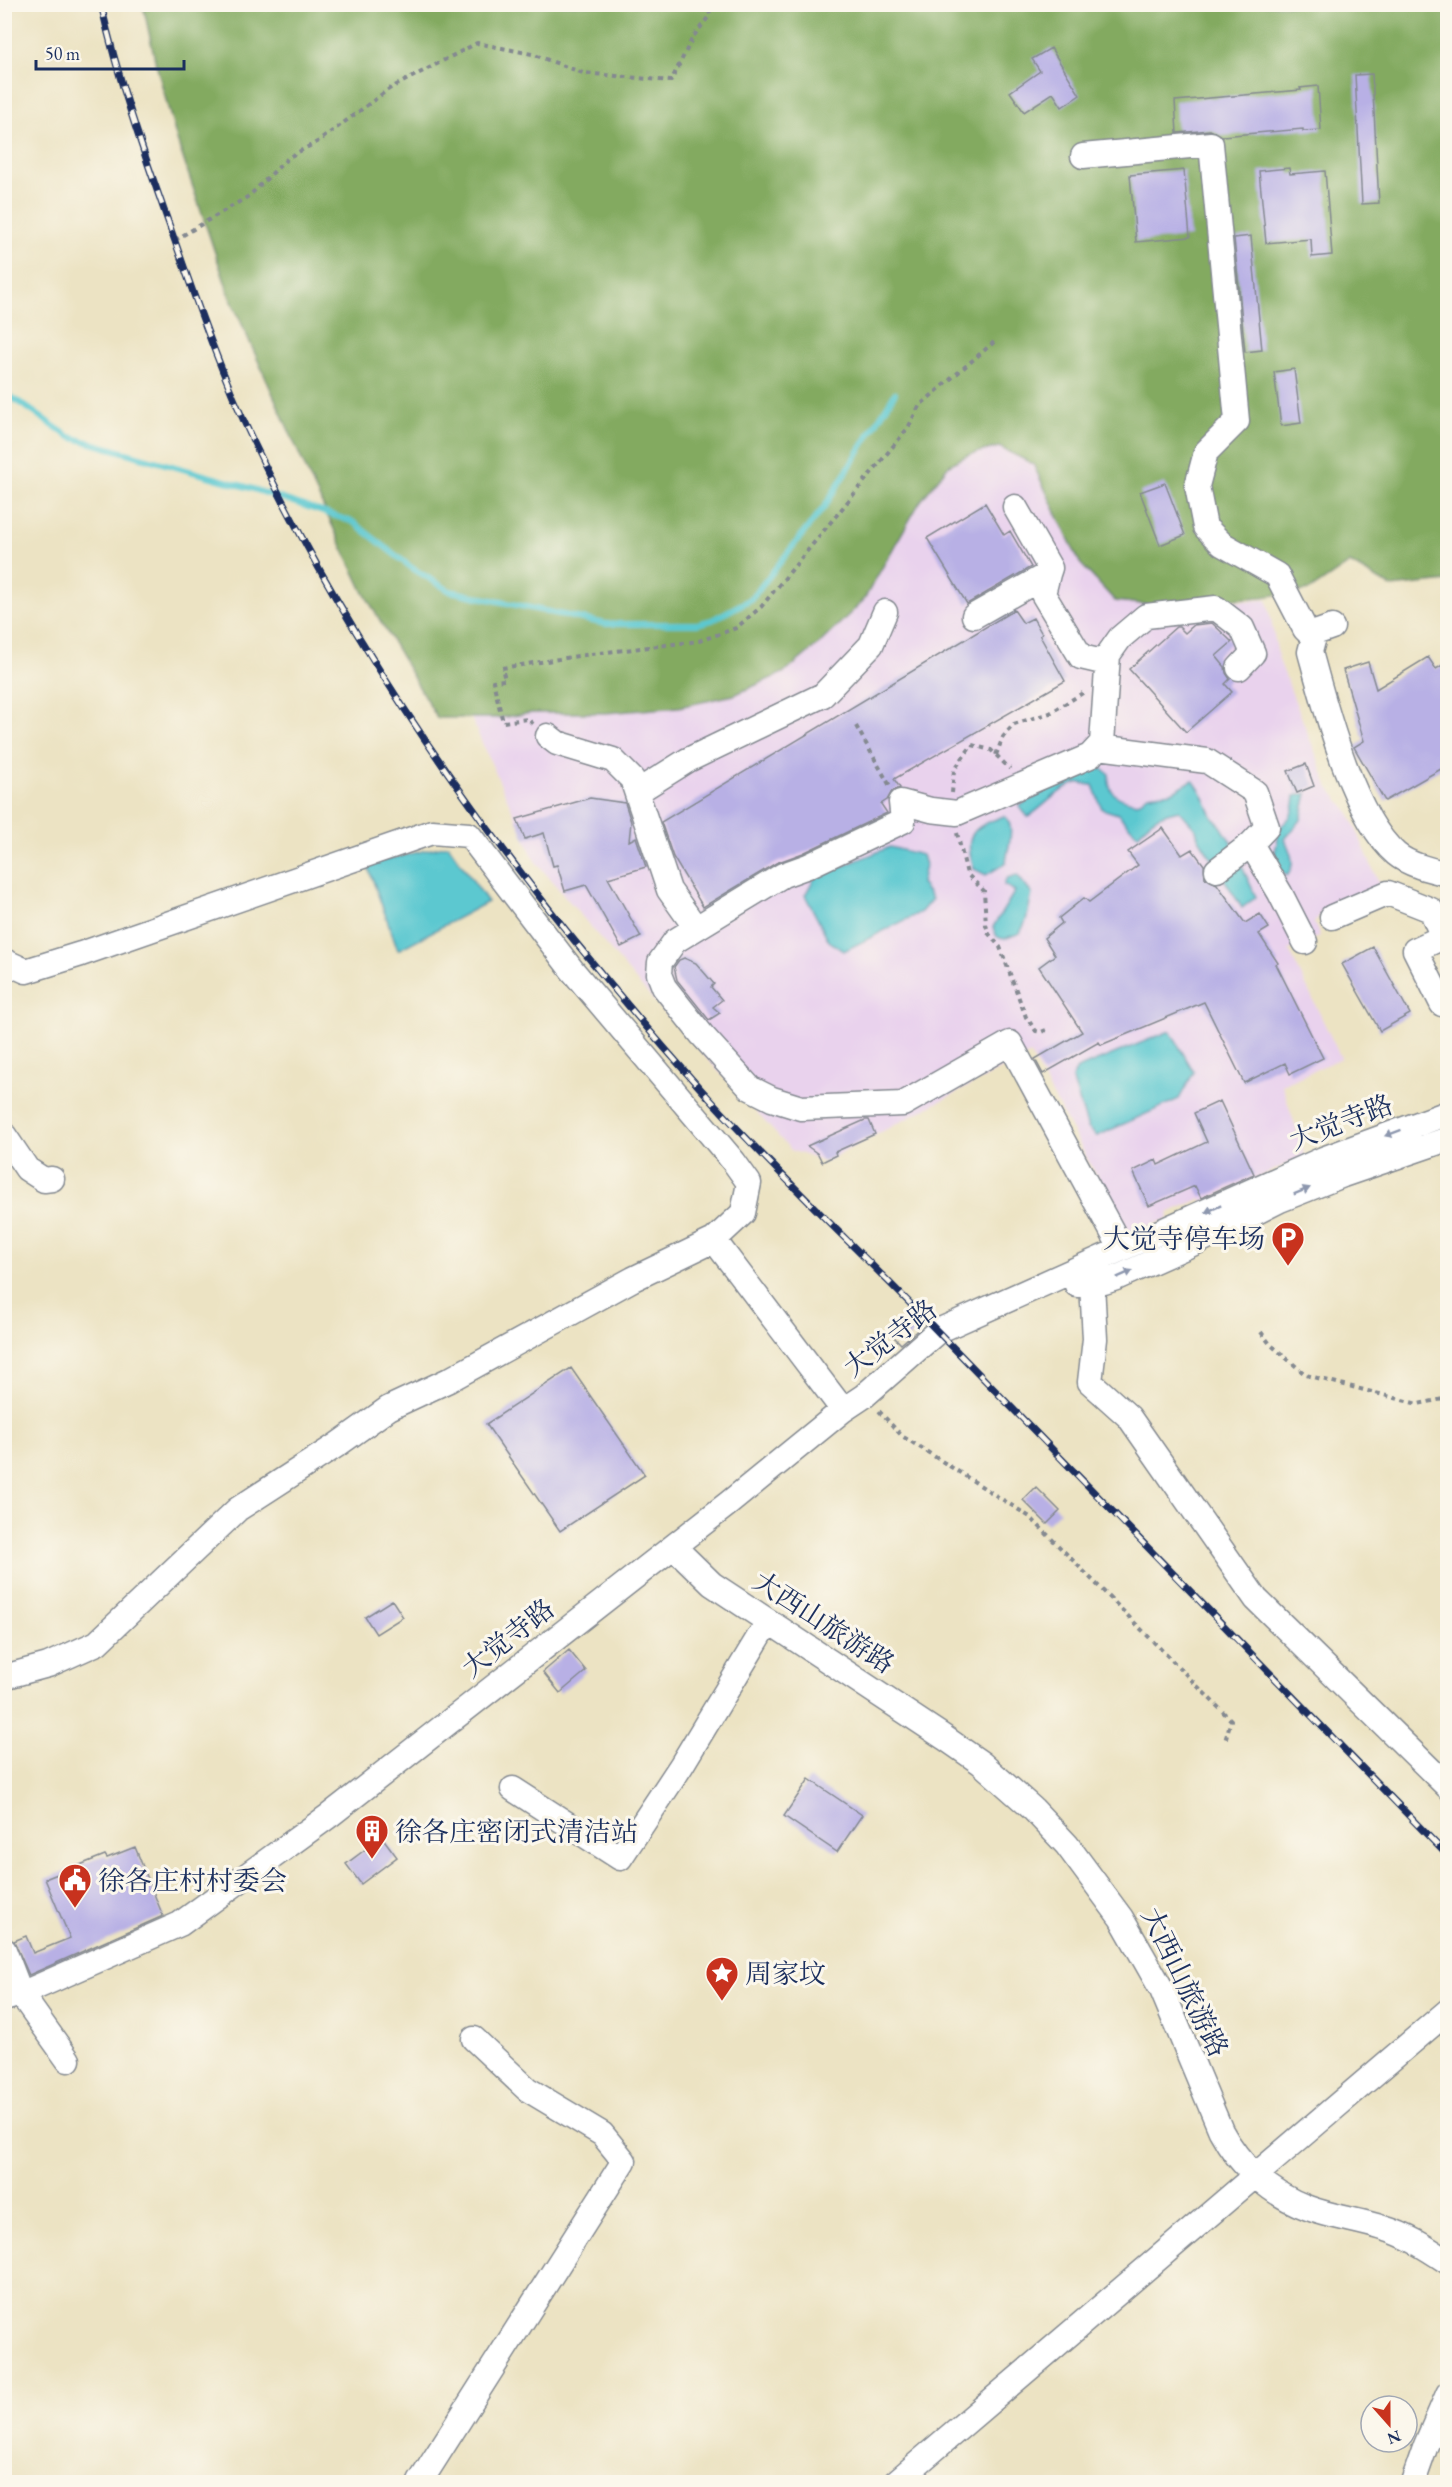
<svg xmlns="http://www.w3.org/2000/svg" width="1452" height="2487" font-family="'EB Garamond','Noto Serif SC',serif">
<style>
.built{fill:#e9d2ed}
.forest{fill:#83aa61;stroke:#4f6c60;stroke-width:1.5}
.water{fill:#5bc8d0;stroke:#3b7c97;stroke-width:1.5}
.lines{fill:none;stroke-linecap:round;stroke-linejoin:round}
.stream{stroke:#5bc8d0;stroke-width:6}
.building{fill:#b8b0e5}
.minor-casing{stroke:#848990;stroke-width:27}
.path{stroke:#848990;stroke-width:4;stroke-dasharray:4.5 4.5;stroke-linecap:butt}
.minor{stroke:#fff;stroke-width:24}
.rail-casing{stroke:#1b2f5e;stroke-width:7}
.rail{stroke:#fbf7ec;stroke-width:4.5;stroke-dasharray:14;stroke-linecap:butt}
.oneway{fill:#8d97ae}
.labels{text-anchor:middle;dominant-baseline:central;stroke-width:6;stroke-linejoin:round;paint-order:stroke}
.street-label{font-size:27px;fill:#1b2f5e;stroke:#fbf7ec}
.poi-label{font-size:27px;fill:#1b2f5e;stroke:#fbf7ec;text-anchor:start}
</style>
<rect width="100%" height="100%" fill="#fbf7ec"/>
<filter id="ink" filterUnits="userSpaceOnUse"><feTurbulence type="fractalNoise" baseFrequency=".0167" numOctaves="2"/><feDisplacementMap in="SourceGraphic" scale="12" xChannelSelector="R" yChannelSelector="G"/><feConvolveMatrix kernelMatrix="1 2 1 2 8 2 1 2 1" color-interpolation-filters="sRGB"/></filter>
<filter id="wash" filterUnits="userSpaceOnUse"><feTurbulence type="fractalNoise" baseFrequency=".008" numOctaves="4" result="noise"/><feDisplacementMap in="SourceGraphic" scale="24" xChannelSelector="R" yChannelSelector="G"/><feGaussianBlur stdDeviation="1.35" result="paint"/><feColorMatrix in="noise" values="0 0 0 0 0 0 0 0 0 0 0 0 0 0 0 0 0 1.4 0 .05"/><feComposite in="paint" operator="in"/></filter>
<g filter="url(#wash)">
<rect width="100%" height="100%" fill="#ece3c3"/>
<!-- built -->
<path class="built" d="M999,447l34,17 22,47 94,94 118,-5 12,60 50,128 20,24 31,74 -59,27 -7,10 6,13 -31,14 52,108 -59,27 23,71 -103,46 -2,-3 -32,14 1,5 -40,17 -99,-181 -206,108 -33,-12 -146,-159 -110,-130 -64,-143h28l33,-5h74l73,-6 234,-195 36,-47 19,-10z"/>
<!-- forest -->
<path class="forest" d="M143,5h1304v576l-56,6 -41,-24 -40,27 -48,7 -113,8 -34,-4 -35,-38 -47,-99 -34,-17 -31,8 -19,10 -29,37 -57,99 -44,43 -34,28 -51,23 -55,12 -73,6h-74l-33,5h-62l-73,-125 -56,-119 -78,-177 -53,-157 -22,-80z"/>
<!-- water -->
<path class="water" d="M1097,765l12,9c-2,21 10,26 29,29l10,-8 24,-3 21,-12 9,13 11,25 8,8 10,16 25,55 -14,11 -44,-71 -2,-8 -17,-19c-20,4 -29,9 -41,25l-20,-21 -16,-5 -9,-24c-5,0 -11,-2 -15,-2 -15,2 -37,26 -50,34l-9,-11 44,-25v-4z
M1307,793l-6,27 -16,19c5,13 12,25 2,37l-15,-11 6,-27 -2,-8c14,-10 18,-16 19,-34z
M1004,816c13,9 3,33 2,47l-20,12 -12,-6c-11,-36 -2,-41 30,-53z
M448,845l40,57 -90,48 -31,-86z
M890,847l32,8 3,10 -4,18 11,16 -11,13 -77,39 -15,-10 -24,-46 10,-18z
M1017,875l15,19 -6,27 -6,12 -16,6 -7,-2 -4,-10 22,-36 -11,-6 3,-7z
M1170,1031l24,41 -15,27 -82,37 -9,-8 -16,-50 5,-9z"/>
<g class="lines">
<!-- stream -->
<path class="stream" d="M4,393c24,13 43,30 66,44l180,51 103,34 59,46 38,23 156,33h91l15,-4 39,-21 74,-93 70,-113"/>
</g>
<g id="blocks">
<!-- building -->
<path class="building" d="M1051,48l29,47 -18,12 -9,-14 -29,19 -14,-20 30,-21 -8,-12z
M1372,74l7,129 -17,1 -7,-129z
M1318,86l3,44 -18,1v-2l-81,7 -12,-6 -33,3 -2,-32 126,-11 -1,-2z
M1289,168l1,6 35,-3 7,84 -20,2 -1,-18 -45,4 -7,-72z
M1184,170l6,67 -54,5 -6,-67z
M1251,236l11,114 -17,2 -11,-114z
M1294,369l7,54 -20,3 -7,-54z
M1165,483l20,52 -25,10 -20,-53z
M985,503l19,32 6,-4 21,36 -64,37 -40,-66z
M1014,610l9,13 10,-5 9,16 -2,2 25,45 -171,98 6,9 -8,3 -5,9 -6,4 6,9 -84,40 -27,10 -73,44 -30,-50 -12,-35z
M1212,623l20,19 -16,14 9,11 1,6 4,6 -5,5 7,8 -46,40 -57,-63 47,-42h3l6,6 9,-8z
M1428,657l8,12 12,-7v103l-63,36 -31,-54 10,-6 -21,-71 25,-8 8,27z
M1306,764l8,22 -17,7 -9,-22z
M590,798l35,5 6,19 -2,19 7,-4 10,30 -38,11 33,59 -20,10 -35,-62 -21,6 -8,-26 -4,1 -9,-33 -19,6 -8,-20z
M1163,828l19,27 10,-6 12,16 1,13 12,6 28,39 15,-9 9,14 -10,6 19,29 -2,1 47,94 -33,16 -5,-11 -41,20 -40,-81 -103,43 -2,-3 -56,32 -8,-15 47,-27 -43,-65 16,-12 -11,-17 18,-15 -3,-5 25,-20 5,4 49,-37 -10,-13z
M1373,947l37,67 -30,17 -38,-67z
M684,958l12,5 18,21 -3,3 11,13 -9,7 7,6 -11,7 -32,-40 -3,-13 5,-7z
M1220,1101l34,73 -53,24 -6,-12 -46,20 -16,-35 23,-11 2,5 49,-23 -13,-29z
M865,1120h4l6,14 -40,18 1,3 -14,7 -4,-8 -11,-8z
M911,1318l9,10 -19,16 -9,-9z
M571,1368l74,107 -85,56 -74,-107z
M1036,1487l24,24 -13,13 -24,-24z
M392,1600l11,17 -27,17 -11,-17z
M569,1650l17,21 -26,22 -17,-21z
M809,1779l53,36 -25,37 -53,-36z
M382,1837l15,20 -36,27 -15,-20z
M135,1847l28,69 -134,59 -15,-34 12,-5 7,17 37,-15 -25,-59 60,-24 2,3z"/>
</g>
</g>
<g filter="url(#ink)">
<use href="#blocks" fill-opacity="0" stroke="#848990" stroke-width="1.5"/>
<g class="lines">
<!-- minor casing -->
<g class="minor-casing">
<path id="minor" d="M1083,156l128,-12 26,277 -31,31 -9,34 8,41 17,17 55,31 28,54 9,9
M1015,507l35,61 -2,6
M974,616l74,-42 -5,20 38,63 26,6
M1332,627l-17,6 -5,19c15,55 43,165 86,202 13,11 35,16 52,20
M548,736l9,7 56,17 19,19 37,111 27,38
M1099,747l108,14 48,31 12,35 -16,17
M637,792l51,-32 135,-65 48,-50 14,-33
M1217,870l34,-26 29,49 25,49
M1332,917l56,-24 43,17 12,27 -28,13 27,54 6,-3
M4,961l22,10 55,-17 351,-122 37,3 103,135 162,192 15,21 -6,30 -29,27 -81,39 -184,101 -60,28 -52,37 -99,64 -141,134 -49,22 -44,12
M4,1135l23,34 17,11 8,-1
M714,1240l129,170
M1121,1248l-111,-205 -107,61 -102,4 -29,-9 -22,-11 -48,-53 -38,-48 -5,-13 1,-12 15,-21 108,-66 25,-9 95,-45 -2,-19 30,8 26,3 133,-57 12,-13 6,-88 12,-17 26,-22 70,-8 26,20 11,25 -14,15
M1092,1284l3,55 -5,43 39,35 127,182 192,188
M1077,1285l27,-3 12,-4 85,-38 79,-40 63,-25 105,-36
M674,1547l38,37 233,154 36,25 52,46 34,36 54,73 41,72 59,141c18,34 49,63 87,77 24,9 50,12 75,20 24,7 44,20 65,34
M513,1789l107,69 61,-92 87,-144
M4,1950l17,44 47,66
M4,1999l17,-5 159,-70 150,-109 399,-312 114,-93 21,-14 74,-65 385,-172 125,-46
M420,2482l204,-321 -22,-27 -75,-45 -53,-50
M896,2482l552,-471
M1413,2482l13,-37 22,-51"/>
</g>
<!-- path -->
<path class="path" d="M102,11l12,-7
M175,240l74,-44 40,-39 30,-16 70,-52 88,-46 55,11 51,19 88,8 22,-44 17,-22 -2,-11
M533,724l-5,-5 -25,3 -10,-41 12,-1 -3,-12 89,-14 108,-13 37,-13 25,-21 93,-113 54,-66 11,-22 75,-64
M856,726l34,60
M996,755l7,-18 11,-13 36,-11 36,-22
M952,793l2,-23 18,-25 19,5 19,19
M957,833l10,41 17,17 2,34 3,9 11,13 26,70 10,14 5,1 5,-2
M1261,1332l9,12 36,31 112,29 30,-6
M879,1411l23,25 128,81 201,203 -6,21"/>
<!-- minor -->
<use href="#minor" class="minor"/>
<!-- rail casing -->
<g class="rail-casing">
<path id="rail" d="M101,4c17,76 43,150 69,223 26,74 51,147 85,218 113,237 269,446 443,641 78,87 164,167 245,251 168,173 336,346 505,519"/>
</g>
<!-- rail -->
<use href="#rail" class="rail"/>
</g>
<!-- one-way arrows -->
<defs><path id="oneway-solid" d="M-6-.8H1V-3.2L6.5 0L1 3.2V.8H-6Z" transform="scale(1.5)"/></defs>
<g class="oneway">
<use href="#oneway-solid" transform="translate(1393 1133) rotate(160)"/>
<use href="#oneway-solid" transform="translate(1302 1191) rotate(-22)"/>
<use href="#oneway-solid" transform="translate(1213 1209) rotate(156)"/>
<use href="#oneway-solid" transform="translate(1125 1274) rotate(-24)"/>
</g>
</g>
<!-- icons -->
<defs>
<g id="parking-pin" transform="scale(1.725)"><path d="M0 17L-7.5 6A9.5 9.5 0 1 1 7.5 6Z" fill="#c8321e" stroke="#fbf7ec"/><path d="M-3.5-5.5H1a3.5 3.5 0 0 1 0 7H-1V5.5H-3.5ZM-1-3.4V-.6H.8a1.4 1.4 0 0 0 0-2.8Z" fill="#fff"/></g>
<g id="building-pin" transform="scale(1.725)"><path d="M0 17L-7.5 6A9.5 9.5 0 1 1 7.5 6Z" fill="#c8321e" stroke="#fbf7ec"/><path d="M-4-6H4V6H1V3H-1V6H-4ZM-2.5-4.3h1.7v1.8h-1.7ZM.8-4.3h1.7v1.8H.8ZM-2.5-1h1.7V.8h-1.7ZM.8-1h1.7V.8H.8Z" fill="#fff"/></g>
<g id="civic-pin" transform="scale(1.725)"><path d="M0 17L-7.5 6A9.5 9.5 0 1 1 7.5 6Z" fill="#c8321e" stroke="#fbf7ec"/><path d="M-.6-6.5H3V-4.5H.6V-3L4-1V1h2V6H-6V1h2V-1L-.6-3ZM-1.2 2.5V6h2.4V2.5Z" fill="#fff"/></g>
<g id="sight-pin" transform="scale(1.725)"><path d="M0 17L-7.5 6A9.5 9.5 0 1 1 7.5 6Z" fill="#c8321e" stroke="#fbf7ec"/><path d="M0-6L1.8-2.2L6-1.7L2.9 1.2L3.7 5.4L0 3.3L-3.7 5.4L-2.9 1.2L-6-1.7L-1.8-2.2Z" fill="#fff"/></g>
</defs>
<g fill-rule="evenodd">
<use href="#parking-pin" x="1288" y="1238"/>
<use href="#building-pin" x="372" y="1831"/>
<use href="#civic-pin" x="75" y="1880"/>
<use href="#sight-pin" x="722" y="1973"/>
</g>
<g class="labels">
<!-- street labels -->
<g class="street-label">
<text transform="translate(1341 1122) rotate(-21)">大觉寺路</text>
<text transform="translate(890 1338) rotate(-37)">大觉寺路</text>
<text transform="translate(824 1622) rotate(33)">大西山旅游路</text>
<text transform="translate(508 1638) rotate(-38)">大觉寺路</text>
<text transform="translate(1185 1982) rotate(64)">大西山旅游路</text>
</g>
<!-- poi labels -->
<g class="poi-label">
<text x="1265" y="1238" text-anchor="end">大觉寺停车场</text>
<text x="395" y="1831">徐各庄密闭式清洁站</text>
<text x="98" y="1880">徐各庄村村委会</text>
<text x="745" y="1973">周家坟</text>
</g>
</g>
<!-- margin -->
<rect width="1452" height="2487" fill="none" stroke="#fbf7ec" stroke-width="24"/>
<!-- north arrow -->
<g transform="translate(1389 2424) rotate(159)"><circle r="28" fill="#fbf7ec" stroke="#a1a7b3" stroke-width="1.5"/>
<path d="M0-4.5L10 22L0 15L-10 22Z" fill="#c8321e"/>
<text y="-9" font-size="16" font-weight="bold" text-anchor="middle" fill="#1b2f5e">N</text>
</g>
<!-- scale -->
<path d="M36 60v9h148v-9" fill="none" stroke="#1b2f5e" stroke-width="3"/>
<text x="45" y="60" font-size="18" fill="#1b2f5e" stroke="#fbf7ec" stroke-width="4.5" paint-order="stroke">50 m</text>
</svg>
